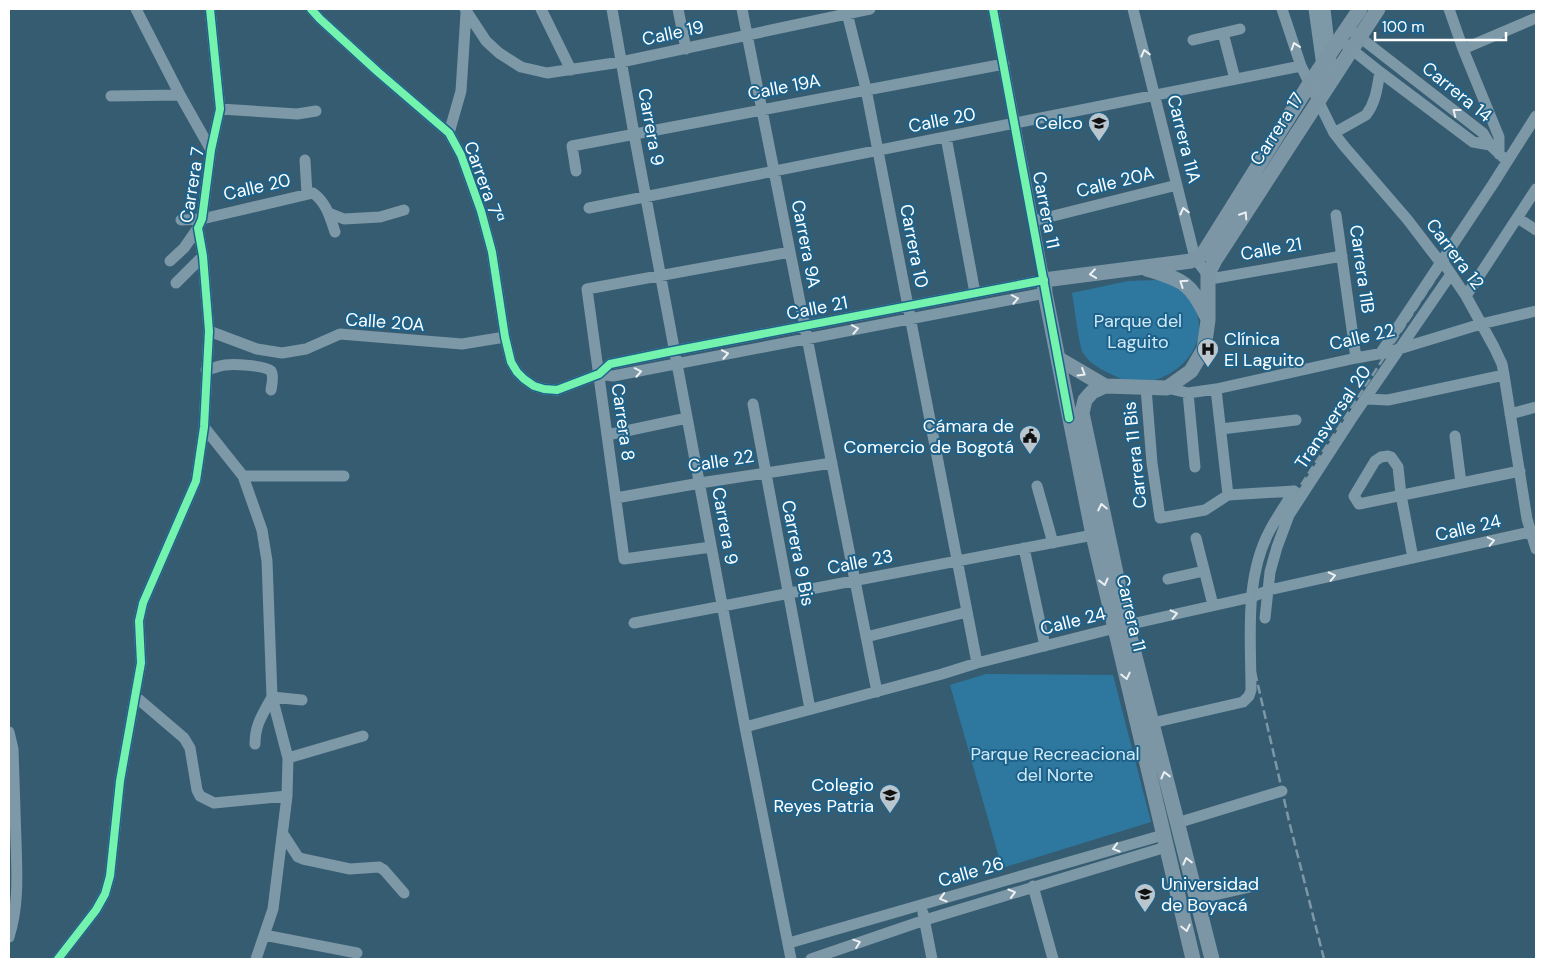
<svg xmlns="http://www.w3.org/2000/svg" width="1545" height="968" font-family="'DM Sans',sans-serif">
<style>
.green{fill:#2e789f}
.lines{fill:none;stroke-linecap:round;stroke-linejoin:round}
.minor{stroke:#7d98a6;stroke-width:11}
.major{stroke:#7c96a5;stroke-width:15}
.rail{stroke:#7d98a5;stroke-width:2.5;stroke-dasharray:9 4;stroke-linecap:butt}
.cycleway-casing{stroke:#1d628a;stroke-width:11}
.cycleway{stroke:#73f3ae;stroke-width:8}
.oneway{stroke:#ecf0f2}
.oneway2{stroke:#ebeff2}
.labels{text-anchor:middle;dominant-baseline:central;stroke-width:4;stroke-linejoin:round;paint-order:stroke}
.street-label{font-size:18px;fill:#fff;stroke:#1d628a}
.poi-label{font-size:18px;fill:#fff;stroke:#1d628a;text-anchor:end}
.park-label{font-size:18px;fill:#ceeaf9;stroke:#1d628a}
</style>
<rect width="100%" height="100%" fill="#365c72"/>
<!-- green -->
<path class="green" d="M1158,280c5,2 13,2 18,5 6,4 11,11 15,17 26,40 -15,82 -57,81 -6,0 -15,-5 -21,-8 -11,-5 -23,-11 -30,-22 -4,-7 -9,-49 -11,-60l56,-12z
M986,674l127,1 38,147 -149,46 -52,-183z"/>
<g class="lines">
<!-- minor -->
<path class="minor" d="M136,9l44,86 31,55
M311,9l9,10 58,53 71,61 12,22 20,56 11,41 13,85 6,25 6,10 7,7 10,7 10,3 13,1 42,-16 11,-10 58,-12 376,-72 -51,-271
M465,9l21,32 13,12 22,14 26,6 74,-11 249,-53
M541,9l30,61
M612,9l22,125 111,593 46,232
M678,9l8,40
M742,9l135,683
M1133,9l62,249c6,7 12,19 21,20l126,-22
M1282,9l19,57 33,67 10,13 63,73 33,43 5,3 21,31 28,51 8,17 2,11 23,144 9,30
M1314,9l8,57 -3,33
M1325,9l8,69
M1449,9l14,40 36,88v17
M847,13l19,76 111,574
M1348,28l135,105 7,12 17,16
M1223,33l12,46
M1193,40l47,-11
M1340,40l40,32 93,70 17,3
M1463,49l73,-31
M111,96l69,-1
M220,109l77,5 19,-3
M449,133l12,-42 5,-78
M1334,133l32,-18c10,-13 11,-27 14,-43
M946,137l29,156
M305,160l2,34
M576,171l-4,-25 432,-82
M589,208l712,-142
M329,213l15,6 36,-2 24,-7
M1336,215l20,143
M1518,218l18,12
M181,220l21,-1 111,-26c13,9 17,24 22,39
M1033,221l144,-36
M170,261l14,-13 14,-20
M176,283l27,-27
M1466,296l70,-107
M209,331l48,18 25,4 24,-4 34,-15 122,10 43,-7
M1380,354l113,-170 43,-68
M206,370c6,-1 12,-4 19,-5 8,-1 40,0 46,6 3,5 1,14 0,19
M599,374l14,2 432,-83
M1146,388l6,75 8,55 45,-8 23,-15 66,-4
M1167,388l21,5 28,-4 140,-31 33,-6 92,-28 55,-13
M1216,389l12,106
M1188,393l7,74
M1367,399l21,1 116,-25
M753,404l57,305
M1510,414l26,-7
M204,427l39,49 19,54 5,31 5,136 16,61 -1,38 -14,113 -17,50
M1221,429l75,-9
M607,435l80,-17
M1455,436l6,47
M243,476h101
M1037,486l16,57
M616,498l84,-15 132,-20
M1196,538l17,67
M711,547l-87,12 -37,-270 203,-37
M1024,548l21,98
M1413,558l-12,-63 -3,-28 -7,-10 -3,-1 -7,1 -6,4 -21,35 5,8 161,-33
M1168,579l36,-8
M1265,618l5,-46 7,-25 12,-32 63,-97 99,-144
M634,623l459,-88
M866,637l101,-25
M136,697l48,41 6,10 7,42 3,6 14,7 73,-7
M1152,723l91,-21 6,-6 2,-6c0,-52 -7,-112 19,-160 7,-13 16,-26 24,-39
M745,727l197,-53 35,-11 150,-38 125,-28 17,-7 261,-58
M9,732l4,17c1,31 2,62 3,92 1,32 3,65 -7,96
M255,744c0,-20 8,-30 17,-47l30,3
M288,758l75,-22
M1177,823l105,-32
M283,834l15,23 5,2 47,10 29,-2 5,3 20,23
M1033,886l20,73
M1197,899l53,-12
M923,913l9,46
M264,935l93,18
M789,943l374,-108
M58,959l38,-49 9,-16 5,-18 10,-95 21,-118 -2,-42 4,-18 53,-122 8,-54 5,-96 -6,-75 -5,-28 4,-9 9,-69 9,-41 -10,-100
M811,959l114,-39 241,-73"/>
<!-- major -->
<path class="major" d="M1147,269c34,11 43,12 59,46
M1059,359l46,27
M1193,959l-100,-424 -48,-242 -1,-13 147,-19 12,-7 107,-171 50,-74
M1212,959l-85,-334 -45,-212 3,-13 7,-8 13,-6 62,2 24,-17 13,-22 4,-29v-46l7,-14 163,-251"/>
<!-- rail -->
<path class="rail" d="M1324,959l-35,-138 -34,-149 -3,-62 6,-40 15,-42 263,-404"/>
<!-- cycleway casing -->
<g class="cycleway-casing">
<path id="cycleway" d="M311,9l9,10 58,53 71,61 12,22 20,56 11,41 13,85 6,25 6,10 7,7 10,7 10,3 13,1 42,-16 11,-10 58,-12 376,-72
M993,9l76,409
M58,959l38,-49 9,-16 5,-18 10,-95 21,-118 -2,-42 4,-18 53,-122 8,-54 5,-96 -6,-75 -5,-28 4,-9 9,-69 9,-41 -10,-100"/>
</g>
<!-- cycleway -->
<use href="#cycleway" class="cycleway"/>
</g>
<!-- one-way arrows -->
<defs><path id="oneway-chevron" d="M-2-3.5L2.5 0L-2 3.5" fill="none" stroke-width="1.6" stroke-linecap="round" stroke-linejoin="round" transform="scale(1.25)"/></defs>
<g class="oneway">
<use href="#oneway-chevron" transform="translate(1295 46) rotate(-109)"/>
<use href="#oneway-chevron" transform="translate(1145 53) rotate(-104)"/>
<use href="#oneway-chevron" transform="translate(1456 112) rotate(-142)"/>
<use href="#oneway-chevron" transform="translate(1184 211) rotate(-104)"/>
<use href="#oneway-chevron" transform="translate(1015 299) rotate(-11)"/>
<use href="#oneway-chevron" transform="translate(855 329) rotate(-11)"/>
<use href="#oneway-chevron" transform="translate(725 354) rotate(-11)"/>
<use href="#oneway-chevron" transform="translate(638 372) rotate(-11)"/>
<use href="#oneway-chevron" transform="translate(1491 541) rotate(-13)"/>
<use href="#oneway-chevron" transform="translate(1332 576) rotate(-13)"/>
<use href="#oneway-chevron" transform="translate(1174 614) rotate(-13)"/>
<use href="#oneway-chevron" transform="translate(1116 848) rotate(164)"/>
<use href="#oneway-chevron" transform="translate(1012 893) rotate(-17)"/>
<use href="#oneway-chevron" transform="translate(943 898) rotate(164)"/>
<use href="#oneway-chevron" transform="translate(857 943) rotate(-19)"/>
</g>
<g class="oneway2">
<use href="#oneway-chevron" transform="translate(1244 215) rotate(-57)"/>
<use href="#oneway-chevron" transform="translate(1093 274) rotate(172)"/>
<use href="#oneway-chevron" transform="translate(1183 283) rotate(-146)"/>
<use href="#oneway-chevron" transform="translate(1082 373) rotate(31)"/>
<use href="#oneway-chevron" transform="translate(1102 507) rotate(-102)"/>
<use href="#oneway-chevron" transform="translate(1104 582) rotate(76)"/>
<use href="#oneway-chevron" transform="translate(1126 676) rotate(77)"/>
<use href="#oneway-chevron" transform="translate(1165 775) rotate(-104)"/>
<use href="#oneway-chevron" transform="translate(1187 861) rotate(-104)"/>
<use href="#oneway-chevron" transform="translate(1186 928) rotate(77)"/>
</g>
<!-- icons -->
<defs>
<g id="school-pin" transform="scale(1.125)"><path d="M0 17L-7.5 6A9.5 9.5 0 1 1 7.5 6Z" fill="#b9c6ce" stroke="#1d628a"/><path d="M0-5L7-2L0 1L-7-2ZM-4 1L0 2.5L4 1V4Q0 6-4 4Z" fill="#111"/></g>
<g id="hospital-pin" transform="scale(1.125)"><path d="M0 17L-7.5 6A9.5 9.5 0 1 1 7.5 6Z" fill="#b9c6ce" stroke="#1d628a"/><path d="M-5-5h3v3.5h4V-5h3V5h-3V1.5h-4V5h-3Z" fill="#111"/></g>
<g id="civic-pin" transform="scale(1.125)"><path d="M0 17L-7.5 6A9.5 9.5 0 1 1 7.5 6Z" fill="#b9c6ce" stroke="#1d628a"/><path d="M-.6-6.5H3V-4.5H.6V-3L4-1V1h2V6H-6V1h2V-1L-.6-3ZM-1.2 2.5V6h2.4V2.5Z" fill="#111"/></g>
<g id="university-pin" transform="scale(1.125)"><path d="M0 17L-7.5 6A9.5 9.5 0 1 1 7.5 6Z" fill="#b9c6ce" stroke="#1d628a"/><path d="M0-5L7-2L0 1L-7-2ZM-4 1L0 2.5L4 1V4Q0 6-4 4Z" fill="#111"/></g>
</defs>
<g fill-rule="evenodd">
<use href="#school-pin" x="1099" y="123"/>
<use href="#hospital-pin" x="1208" y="349"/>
<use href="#civic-pin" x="1030" y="436"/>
<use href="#school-pin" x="890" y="795"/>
<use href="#university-pin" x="1145" y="894"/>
</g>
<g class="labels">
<!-- street labels -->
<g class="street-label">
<text transform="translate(673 33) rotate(-12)">Calle 19</text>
<text transform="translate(784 87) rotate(-11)">Calle 19A</text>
<text transform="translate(1457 92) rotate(39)">Carrera 14</text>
<text transform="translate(942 120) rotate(-11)">Calle 20</text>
<text transform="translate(651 127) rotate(80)">Carrera 9</text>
<text transform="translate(1277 129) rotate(-57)">Carrera 17</text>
<text transform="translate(1184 139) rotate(76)">Carrera 11A</text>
<text transform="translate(484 182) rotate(70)">Carrera 7ª</text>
<text transform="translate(1115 182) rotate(-14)">Calle 20A</text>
<text transform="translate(192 185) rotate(-81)">Carrera 7</text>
<text transform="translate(257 187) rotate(-13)">Calle 20</text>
<text transform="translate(1046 210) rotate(79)">Carrera 11</text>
<text transform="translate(806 244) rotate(79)">Carrera 9A</text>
<text transform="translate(914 246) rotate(79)">Carrera 10</text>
<text transform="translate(1271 249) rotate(-10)">Calle 21</text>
<text transform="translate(1455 254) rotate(53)">Carrera 12</text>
<text transform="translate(1362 269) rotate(82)">Carrera 11B</text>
<text transform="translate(817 308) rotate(-11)">Calle 21</text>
<text transform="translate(385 322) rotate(4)">Calle 20A</text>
<text transform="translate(1362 337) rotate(-13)">Calle 22</text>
<text transform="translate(1333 417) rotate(-56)">Transversal 20</text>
<text transform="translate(623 422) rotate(82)">Carrera 8</text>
<text transform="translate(1135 455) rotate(-96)">Carrera 11 Bis</text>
<text transform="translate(721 461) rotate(-9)">Calle 22</text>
<text transform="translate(725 526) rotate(80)">Carrera 9</text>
<text transform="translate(1468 528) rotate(-13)">Calle 24</text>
<text transform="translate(798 553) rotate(79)">Carrera 9 Bis</text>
<text transform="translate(860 562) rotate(-11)">Calle 23</text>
<text transform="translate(1131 613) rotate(77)">Carrera 11</text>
<text transform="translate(1073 621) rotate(-14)">Calle 24</text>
<text transform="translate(971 872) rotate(-16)">Calle 26</text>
</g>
<!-- poi labels -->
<g class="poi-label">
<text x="1083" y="123">Celco</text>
<text x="1224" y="339" text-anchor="start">Clínica<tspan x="1224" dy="21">El Laguito</tspan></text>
<text x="1014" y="426">Cámara de<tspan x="1014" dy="21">Comercio de Bogotá</tspan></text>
<text x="874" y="785">Colegio<tspan x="874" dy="21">Reyes Patria</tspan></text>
<text x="1161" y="884" text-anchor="start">Universidad<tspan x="1161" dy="21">de Boyacá</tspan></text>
</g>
<!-- park labels -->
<g class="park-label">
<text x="1138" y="321">Parque del<tspan x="1138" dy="21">Laguito</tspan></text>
<text x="1055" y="754">Parque Recreacional<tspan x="1055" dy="21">del Norte</tspan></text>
</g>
</g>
<!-- border -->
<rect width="1545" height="968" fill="none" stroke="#ffffff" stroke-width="20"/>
<!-- scale -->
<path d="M1375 32v8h131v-8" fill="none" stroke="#ffffff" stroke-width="2.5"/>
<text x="1382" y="32" font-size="15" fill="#ffffff" stroke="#1d628a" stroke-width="4" paint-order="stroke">100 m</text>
</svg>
